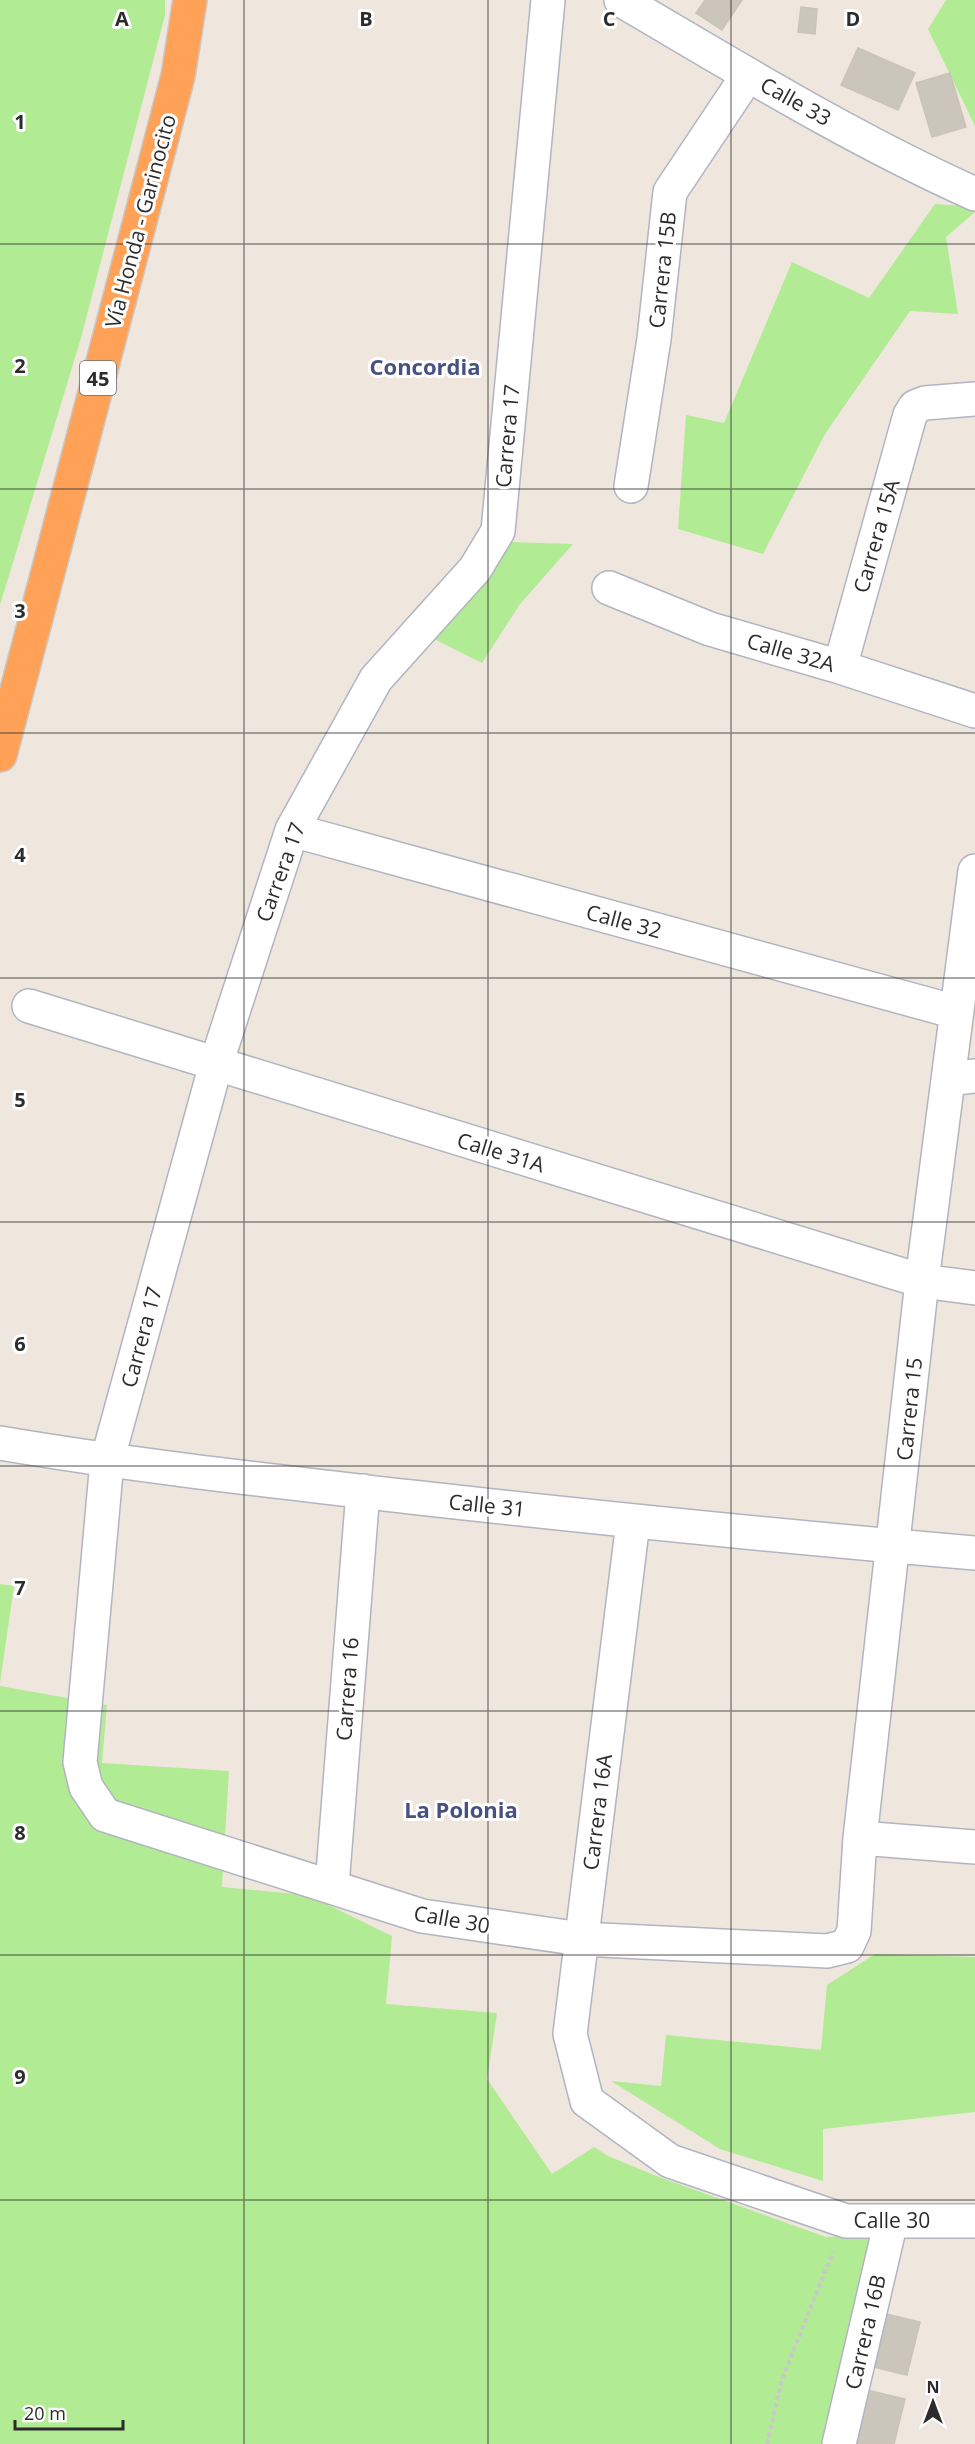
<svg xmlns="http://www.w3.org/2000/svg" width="975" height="2444" font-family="'Open Sans',sans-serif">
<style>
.green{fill:#b1eb94}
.building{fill:#cac6bb;stroke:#cbc4b6;stroke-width:1.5}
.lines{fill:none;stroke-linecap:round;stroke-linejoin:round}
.minor-casing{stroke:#b1b4c1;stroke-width:36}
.highway-casing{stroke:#c8c8c8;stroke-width:36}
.path{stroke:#c8c8c8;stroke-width:4;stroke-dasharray:4.5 3;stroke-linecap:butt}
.minor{stroke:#fff;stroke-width:33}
.highway{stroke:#ffa258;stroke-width:33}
.grid{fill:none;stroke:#2c2c2c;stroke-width:1.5;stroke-opacity:0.55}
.labels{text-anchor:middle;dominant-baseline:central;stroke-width:6;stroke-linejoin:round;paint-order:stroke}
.shield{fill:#fff;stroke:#6b6b6b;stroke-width:1.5}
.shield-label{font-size:20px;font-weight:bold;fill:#2c2c2c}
.street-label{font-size:21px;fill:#2c2c2c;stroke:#fff}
.neighbourhood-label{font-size:22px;font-weight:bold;fill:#475182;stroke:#fff}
.grid-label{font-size:20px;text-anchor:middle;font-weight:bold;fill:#2c2c2c;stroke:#fff;stroke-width:6;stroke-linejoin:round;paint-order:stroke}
</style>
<rect width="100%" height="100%" fill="#efe7dd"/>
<!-- green -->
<path class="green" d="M0,0h165v15l-84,323 -81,267z
M946,0h29v126l-47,-97z
M935,204l40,3v5l-29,25 12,77 -48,-3 -85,123 -62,120 -85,-25 8,-114 38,8 68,-161 77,36z
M504,542l69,2 -53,60 -38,59 -48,-24 57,-73z
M0,1584l14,2 -14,97z
M0,1686l107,19 -5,58 127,8 -7,116 86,8 84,41 -6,68 111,9 -10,66 65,95 42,-27 14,9 51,21 167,60 53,-3 -7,16 -51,194h-821z
M875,1954l100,3v155l-152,17v52l-103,-32 -109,-68 50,5 5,-51 155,15 6,-65z"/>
<!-- building -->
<path class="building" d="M705,0h37l-20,30 -26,-17z
M801,7l16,2 -2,25 -17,-2z
M858,48l57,25 -17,37 -57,-25z
M950,73l16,54 -34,10 -16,-54z
M878,2312l42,10 -13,53 -42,-10z
M863,2389l42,10 -11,45h-39z"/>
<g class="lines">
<!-- minor casing -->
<g class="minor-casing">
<path id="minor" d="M548,0l-50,531 -23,38 -99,110 -84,151 -76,234 -109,397 -27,301 6,25 19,28 317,101 159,23 246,12 20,-5 7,-15 6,-93 62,-557 53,-410
M621,0c116,68 231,139 354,194
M631,486l23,-147 16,-147 78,-117
M609,588l101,41 130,38 135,44
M840,667l70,-252 5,-8 10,-4 50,-4
M292,830l664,182
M29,1006l893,275 53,7
M948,1079l27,-3
M0,1443c136,23 273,38 411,54 188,21 376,40 564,56
M633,1522l-63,512 17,67 83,60 176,60h129
M860,1838l115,9
M332,1886l31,-395
M839,2444l52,-223"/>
</g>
<!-- highway casing -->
<g class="highway-casing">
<path id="highway" d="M0,755l178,-679 12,-76"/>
</g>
<!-- path -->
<path class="path" d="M767,2444l15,-65 51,-127"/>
<!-- minor -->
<use href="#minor" class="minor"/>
<!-- highway -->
<use href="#highway" class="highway"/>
</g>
<!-- grid -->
<path class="grid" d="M244,0v2444M488,0v2444M731,0v2444M0,244h975M0,489h975M0,733h975M0,978h975M0,1222h975M0,1466h975M0,1711h975M0,1955h975M0,2200h975"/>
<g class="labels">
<!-- shield labels -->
<rect class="shield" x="80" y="361" width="36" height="34" rx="4.5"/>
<g class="shield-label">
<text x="98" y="378">45</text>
</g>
<!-- street labels -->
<g class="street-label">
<text transform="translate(796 101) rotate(29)">Calle 33</text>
<text transform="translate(140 221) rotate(-75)">Vía Honda - Garinocito</text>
<text transform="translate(662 270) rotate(-84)">Carrera 15B</text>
<text transform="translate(507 436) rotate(-85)">Carrera 17</text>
<text transform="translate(876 536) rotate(-74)">Carrera 15A</text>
<text transform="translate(791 652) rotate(16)">Calle 32A</text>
<text transform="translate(280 872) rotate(-70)">Carrera 17</text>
<text transform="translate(624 921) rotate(15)">Calle 32</text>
<text transform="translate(501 1152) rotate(17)">Calle 31A</text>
<text transform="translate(141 1337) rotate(-75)">Carrera 17</text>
<text transform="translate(909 1409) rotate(-84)">Carrera 15</text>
<text transform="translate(487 1505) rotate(6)">Calle 31</text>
<text transform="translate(347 1689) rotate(-86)">Carrera 16</text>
<text transform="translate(597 1812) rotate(-83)">Carrera 16A</text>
<text transform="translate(452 1919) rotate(10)">Calle 30</text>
<text x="892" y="2220">Calle 30</text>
<text transform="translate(865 2332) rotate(-77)">Carrera 16B</text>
</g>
<!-- neighbourhood labels -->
<g class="neighbourhood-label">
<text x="425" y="366">Concordia</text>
<text x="461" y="1809">La Polonia</text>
</g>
</g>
<g class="grid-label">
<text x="122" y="26">A</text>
<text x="366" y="26">B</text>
<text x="609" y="26">C</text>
<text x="853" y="26">D</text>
<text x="20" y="129">1</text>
<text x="20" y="373">2</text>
<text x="20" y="618">3</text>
<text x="20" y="862">4</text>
<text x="20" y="1107">5</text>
<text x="20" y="1351">6</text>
<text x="20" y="1595">7</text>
<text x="20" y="1840">8</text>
<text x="20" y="2084">9</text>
</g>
<!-- north arrow -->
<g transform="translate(933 2402)" stroke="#ffffff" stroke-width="4.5" paint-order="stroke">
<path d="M0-4.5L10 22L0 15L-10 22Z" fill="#2c2c2c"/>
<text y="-9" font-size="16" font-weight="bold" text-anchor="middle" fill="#2c2c2c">N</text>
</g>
<!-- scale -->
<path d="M15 2420v9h108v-9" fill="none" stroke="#2c2c2c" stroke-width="3"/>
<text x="24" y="2420" font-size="18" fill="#2c2c2c" stroke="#ffffff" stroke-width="4.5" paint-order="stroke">20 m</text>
</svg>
